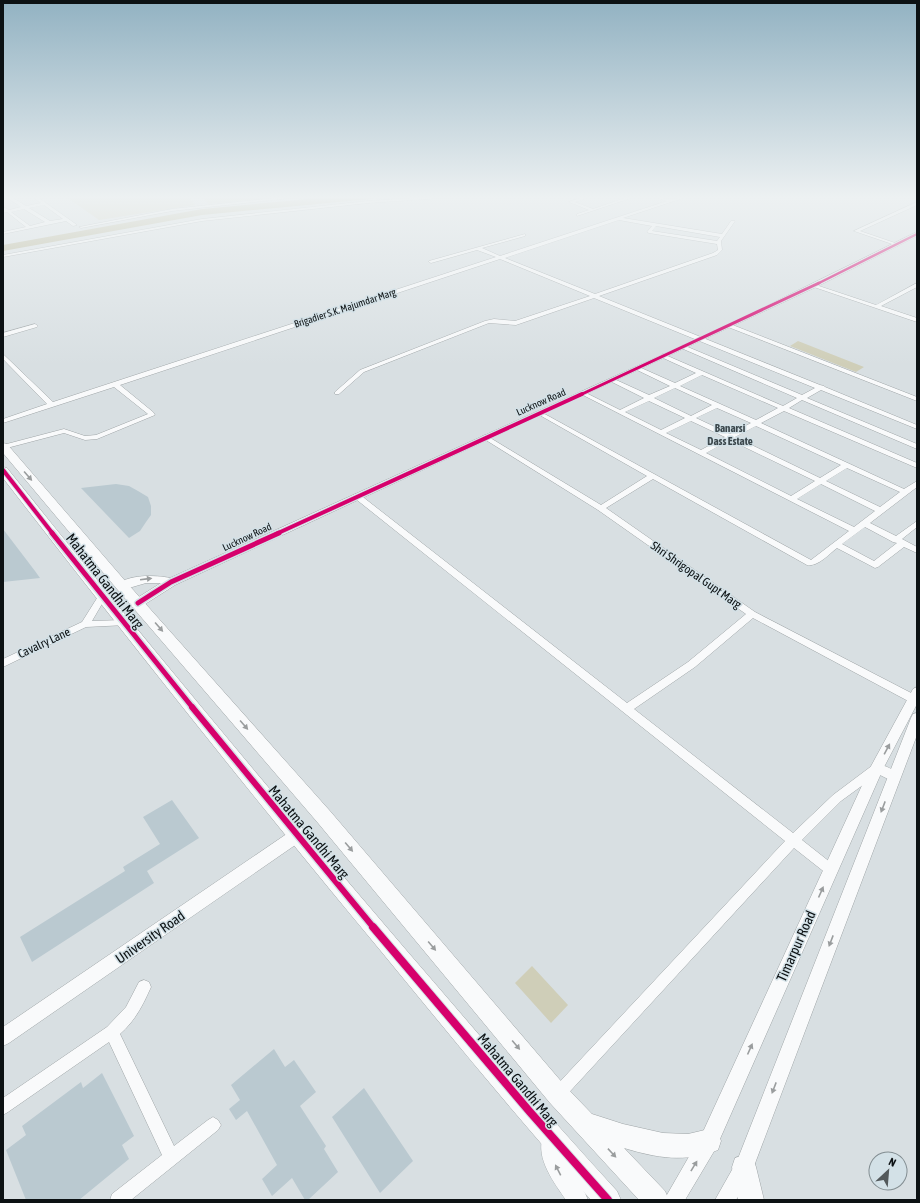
<svg xmlns="http://www.w3.org/2000/svg" width="920" height="1203" font-family="'Asap Condensed',sans-serif">
<style>
.green{fill:#cfceb8}
.lines{fill:none;stroke-linecap:round;stroke-linejoin:round}
.river{fill:#b2ae8a;fill-rule:evenodd}
.building{fill:#bac9d0}
.minor-casing{stroke:#9fa5a7;stroke-width:1}
.tertiary-casing{stroke:#9fa5a7;stroke-width:1}
.primary-casing{stroke:#9fa5a7;stroke-width:1}
.minor{fill:#f9fafb;fill-rule:evenodd}
.tertiary{fill:#f9fafb;fill-rule:evenodd}
.primary{fill:#f9fafb;fill-rule:evenodd}
.cycleway-far5-casing{stroke:#d3e1e7;stroke-width:4}
.cycleway-far4-casing{stroke:#d3e1e7;stroke-width:4.5}
.cycleway-far3-casing{stroke:#d3e1e7;stroke-width:6}
.cycleway-far2-casing{stroke:#d3e1e7;stroke-width:8}
.cycleway-far1-casing{stroke:#d3e1e7;stroke-width:9}
.cycleway-casing{stroke:#d3e1e7;stroke-width:10}
.cycleway-far5{stroke:#d6006c;stroke-width:2.5}
.cycleway-far4{stroke:#d6006c;stroke-width:3}
.cycleway-far3{stroke:#d6006c;stroke-width:4}
.cycleway-far2{stroke:#d6006c;stroke-width:5}
.cycleway-far1{stroke:#d6006c;stroke-width:6}
.cycleway{stroke:#d6006c;stroke-width:8}
.oneway{fill:#9a9d9e}
.labels{text-anchor:middle;dominant-baseline:central;stroke-width:3;stroke-linejoin:round;paint-order:stroke}
.far-street-label{font-size:10px;fill:#0c1113;stroke:#d3e1e7}
.far-neighbourhood-label{font-size:11px;font-weight:bold;fill:#3c484d;stroke:#d3e1e7}
.street-label{font-size:12px;fill:#0c1113;stroke:#d3e1e7}
.near-street-label{font-size:14px;fill:#0c1113;stroke:#d3e1e7}
</style>
<rect width="100%" height="100%" fill="#d8dfe2"/>
<!-- green -->
<path class="green" d="M65,196h123l7,9 -96,15z
M202,196h92l-86,8z
M798,341l66,26 -8,5 -66,-26z
M532,966l36,39 -17,18 -36,-40z"/>
<g class="lines">
<!-- river -->
<path class="river" d="M340,196h35l-5,3 -168,16 -199,36v-6l199,-36z"/>
</g>
<!-- building -->
<path class="building" d="M116,484l13,2 9,5 10,6 3,9v9l-5,7 -6,9 -11,7 -48,-50z
M3,529l32,42 5,7 -37,4z
M172,800l27,38 -52,33 7,12 -122,79 -12,-25 105,-66 -2,-4 37,-23 -17,-27z
M274,1049l11,18 9,-7 22,32 -16,14 26,40 -2,3 14,23 -30,28h-3l-13,-22 -20,18 -10,-17 15,-14 -30,-54 -11,9 -7,-11 11,-9 -9,-15z
M102,1073l32,63 -12,9 7,14 -50,41h-53l-20,-50 20,-15 -4,-9 59,-44 2,6z
M364,1088l49,73 -33,32 -48,-76z"/>
<g class="lines">
<!-- minor casing -->
<g class="minor-casing">
<path id="minor" d="M5,196h5l16,10 15,-3 -10,-7h5l41,29 -4,1 -7,-5 -63,13v-2l23,-5 -19,-15 -4,1 1,-2 -1,-4 6,3 12,-3zM44,205l19,14 -13,2 -21,-13zM24,209l21,13 -15,4 -19,-14z
M294,196h15l-137,15 -91,17 -2,-1 93,-18z
M446,196h24l-102,7 -166,18 -199,36v-2l199,-36 166,-18z
M585,196h7l-17,6 18,7 38,-13h6l-60,20v-2l12,-4 -20,-8z
M652,196c7,0 14,4 20,3 6,0 11,-3 17,-3l-66,22 99,16 9,-13h4l-14,20 1,9 -5,5 -118,41 221,89 4,1 1,1 92,38v4l-96,-39 -14,8 110,46v5l-115,-49 -13,8 128,55v5l-133,-57 -23,12 143,66 13,-8v6l-47,36 26,13 21,-15v6l-15,12 15,8v6l-13,-6 -26,20 -3,1 -38,-20c-8,6 -19,19 -30,17l-154,-86 -47,29 149,104 162,84v6h-7l-157,-84 -58,49 -61,42 159,124 40,-38 40,-30c7,-3 23,5 27,12l-2,3 -4,2 -16,-8 -37,27 -39,39 33,26 2,4 -2,4 -4,2 -4,-2 -33,-26 -231,251 -5,2 -5,-2 -2,-5 2,-5 232,-248 -433,-345 4,-2h3l268,209 61,-41 58,-48 -148,-104 -117,-73 4,-2 2,1 114,69 46,-29 -111,-63 1,-1h4l270,148 38,-29 -270,-138 5,-1 36,18 24,-12 -34,-17v-2h4l35,16 21,-9 -35,-17v-2h4l36,16 21,-10 -35,-16v-2l2,-1 120,52 14,-8 -116,-50 -1,-1 3,-2 119,50 13,-7 -221,-90 -78,27 -27,-2 -125,49 -25,22h-4v-2l25,-22 125,-49 9,-2 21,2 75,-25 -90,-37 -380,126 33,27 2,3 -58,24 -12,1 -21,-7 -61,16v-4l61,-16 21,7 11,-1 52,-21 -34,-27 -111,36v-4l44,-15 -44,-45v-5l50,48 443,-145 -19,-7 -46,13 -2,-1v-1l96,-27v2l-43,12 18,8 167,-55zM619,220l33,6 -5,6 2,1 68,11 1,6 -5,3 -118,41 -90,-36zM656,226l64,11 -3,4 -65,-10zM702,375l76,33 -22,12 -76,-34zM675,388l37,17 -21,11 -37,-18zM649,401l36,17 -24,12 -36,-18zM717,408l34,15 -21,11 -34,-16zM691,421l34,16 -24,13 -35,-17zM756,426l85,39 -21,13 -85,-41zM730,440l85,41 -24,15 -85,-43zM847,468l53,24 -20,15 -54,-26zM821,484l54,27 -21,16 -57,-28zM865,527l28,15 4,1 -23,18 -32,-17z
M917,202v3l-57,26 38,13v2l-44,-15z
M917,283v4l-36,19 36,12v4l-106,-36 5,-1 60,20z
M35,324l3,2 -1,1 -34,10v-4z
M730,324l187,73v4l-189,-74 -1,-1z
M102,594l4,3 -14,24 31,-1 5,3 -2,2 -40,2 -83,40v-8l79,-37 17,-27z
M144,980l5,2 2,5c-8,18 -16,34 -31,47l54,112 34,-26 5,-3 5,3 3,5 -3,5 -87,70h-21l2,-6 50,-39 -53,-113 -101,70 -5,3v-17l104,-71 19,-20 13,-25z"/>
</g>
<!-- tertiary casing -->
<g class="tertiary-casing">
<path id="tertiary" d="M917,232v4l-101,51 -641,298 -33,21h-8l-2,-3 2,-3 27,-17h-15l-24,7 -4,-1 -1,-3c8,-12 40,-11 53,-8l558,-253z
M917,687v17l-34,65 -167,379 -31,52h-21l38,-66 168,-366 43,-79z
M917,713v22l-166,439 -15,26h-21l22,-39 174,-443 2,-4z
M296,830l5,1 2,5 -2,5 -292,202 -6,3v-19l288,-196z
M550,1135l7,2 8,28 20,28 3,7h-22c-11,-16 -31,-42 -23,-63z"/>
</g>
<!-- primary casing -->
<g class="primary-casing">
<path id="primary" d="M3,443l4,1 120,139 203,228 236,276 26,27 31,10 40,9 25,1 21,-5 9,3 3,9 -3,9c-33,13 -61,8 -94,-2l41,43 4,9h-30l-89,-97 -232,-280 -201,-234 -114,-136z
M3,467l4,1c130,163 264,324 400,483 70,81 138,162 210,240l4,9h-30c-73,-81 -142,-166 -211,-250 -129,-155 -254,-313 -377,-472z
M744,1155l9,3 3,9 8,33h-26l-6,-33 3,-9z"/>
</g>
<!-- minor -->
<use href="#minor" class="minor"/>
<!-- tertiary -->
<use href="#tertiary" class="tertiary"/>
<!-- primary -->
<use href="#primary" class="primary"/>
<!-- cycleway-far5 casing -->
<g class="cycleway-far5-casing">
<path id="cycleway-far5" d="M817,284l100,-50"/>
</g>
<!-- cycleway-far4 casing -->
<g class="cycleway-far4-casing">
<path id="cycleway-far4" d="M580,395l239,-112"/>
</g>
<!-- cycleway-far3 casing -->
<g class="cycleway-far3-casing">
<path id="cycleway-far3" d="M3,470l50,64
M276,534l306,-140"/>
</g>
<!-- cycleway-far2 casing -->
<g class="cycleway-far2-casing">
<path id="cycleway-far2" d="M52,533l141,175
M138,603l33,-21 108,-49"/>
</g>
<!-- cycleway-far1 casing -->
<g class="cycleway-far1-casing">
<path id="cycleway-far1" d="M192,707l182,221"/>
</g>
<!-- cycleway casing -->
<g class="cycleway-casing">
<path id="cycleway" d="M373,927l157,185 78,88"/>
</g>
<!-- cycleway-far5 -->
<use href="#cycleway-far5" class="cycleway-far5"/>
<!-- cycleway-far4 -->
<use href="#cycleway-far4" class="cycleway-far4"/>
<!-- cycleway-far3 -->
<use href="#cycleway-far3" class="cycleway-far3"/>
<!-- cycleway-far2 -->
<use href="#cycleway-far2" class="cycleway-far2"/>
<!-- cycleway-far1 -->
<use href="#cycleway-far1" class="cycleway-far1"/>
<!-- cycleway -->
<use href="#cycleway" class="cycleway"/>
</g>
<!-- one-way arrows -->
<defs><path id="oneway-solid" d="M-6-.8H1V-3.2L6.5 0L1 3.2V.8H-6Z"/></defs>
<g class="oneway">
<use href="#oneway-solid" transform="translate(28 476) rotate(49)"/>
<use href="#oneway-solid" transform="translate(146 579) rotate(-7)"/>
<use href="#oneway-solid" transform="translate(159 627) rotate(49)"/>
<use href="#oneway-solid" transform="translate(244 725) rotate(49)"/>
<use href="#oneway-solid" transform="translate(887 749) rotate(-62)"/>
<use href="#oneway-solid" transform="translate(883 807) rotate(111)"/>
<use href="#oneway-solid" transform="translate(349 847) rotate(50)"/>
<use href="#oneway-solid" transform="translate(821 892) rotate(-66)"/>
<use href="#oneway-solid" transform="translate(831 941) rotate(111)"/>
<use href="#oneway-solid" transform="translate(432 946) rotate(50)"/>
<use href="#oneway-solid" transform="translate(516 1045) rotate(50)"/>
<use href="#oneway-solid" transform="translate(750 1049) rotate(-66)"/>
<use href="#oneway-solid" transform="translate(774 1088) rotate(111)"/>
<use href="#oneway-solid" transform="translate(612 1153) rotate(47)"/>
<use href="#oneway-solid" transform="translate(694 1166) rotate(-59)"/>
<use href="#oneway-solid" transform="translate(558 1170) rotate(-117)"/>
</g>
<!-- sky -->
<linearGradient id="sky" x2="0" y2="1"><stop stop-color="#92b2c2"/><stop offset="0.54" stop-color="#edf1f2"/><stop offset="1" stop-color="#edf1f2" stop-opacity="0"/></linearGradient>
<rect width="920" height="365" fill="url(#sky)"/>
<g class="labels">
<!-- far-street labels -->
<g class="far-street-label">
<text transform="translate(345 308) rotate(-18)">Brigadier S.K. Majumdar Marg</text>
<text transform="translate(541 402) rotate(-24)">Lucknow Road</text>
<text transform="translate(247 537) rotate(-25)">Lucknow Road</text>
</g>
<!-- far-neighbourhood labels -->
<g class="far-neighbourhood-label">
<text x="730" y="428">Banarsi<tspan x="730" dy="13">Dass Estate</tspan></text>
</g>
<!-- street labels -->
<g class="street-label">
<text transform="translate(696 575) rotate(35)">Shri Shrigopal Gupt Marg</text>
<text transform="translate(44 643) rotate(-25)">Cavalry Lane</text>
</g>
<!-- near-street labels -->
<g class="near-street-label">
<text transform="translate(105 581) rotate(52)">Mahatma Gandhi Marg</text>
<text transform="translate(309 832) rotate(50)">Mahatma Gandhi Marg</text>
<text transform="translate(150 937) rotate(-35)">University Road</text>
<text transform="translate(796 946) rotate(-66)">Timarpur Road</text>
<text transform="translate(518 1080) rotate(50)">Mahatma Gandhi Marg</text>
</g>
</g>
<!-- border -->
<rect width="920" height="1203" fill="none" stroke="#0c1113" stroke-width="8"/>
<!-- north arrow -->
<g transform="translate(888 1171) rotate(26)"><circle r="19" fill="#d3e1e7" stroke="#838e92"/>
<path d="M0-3L7 15L0 10L-7 15Z" fill="#53595b"/>
<text y="-6" font-size="11" font-weight="bold" text-anchor="middle" fill="#0c1113">N</text>
</g>
</svg>
